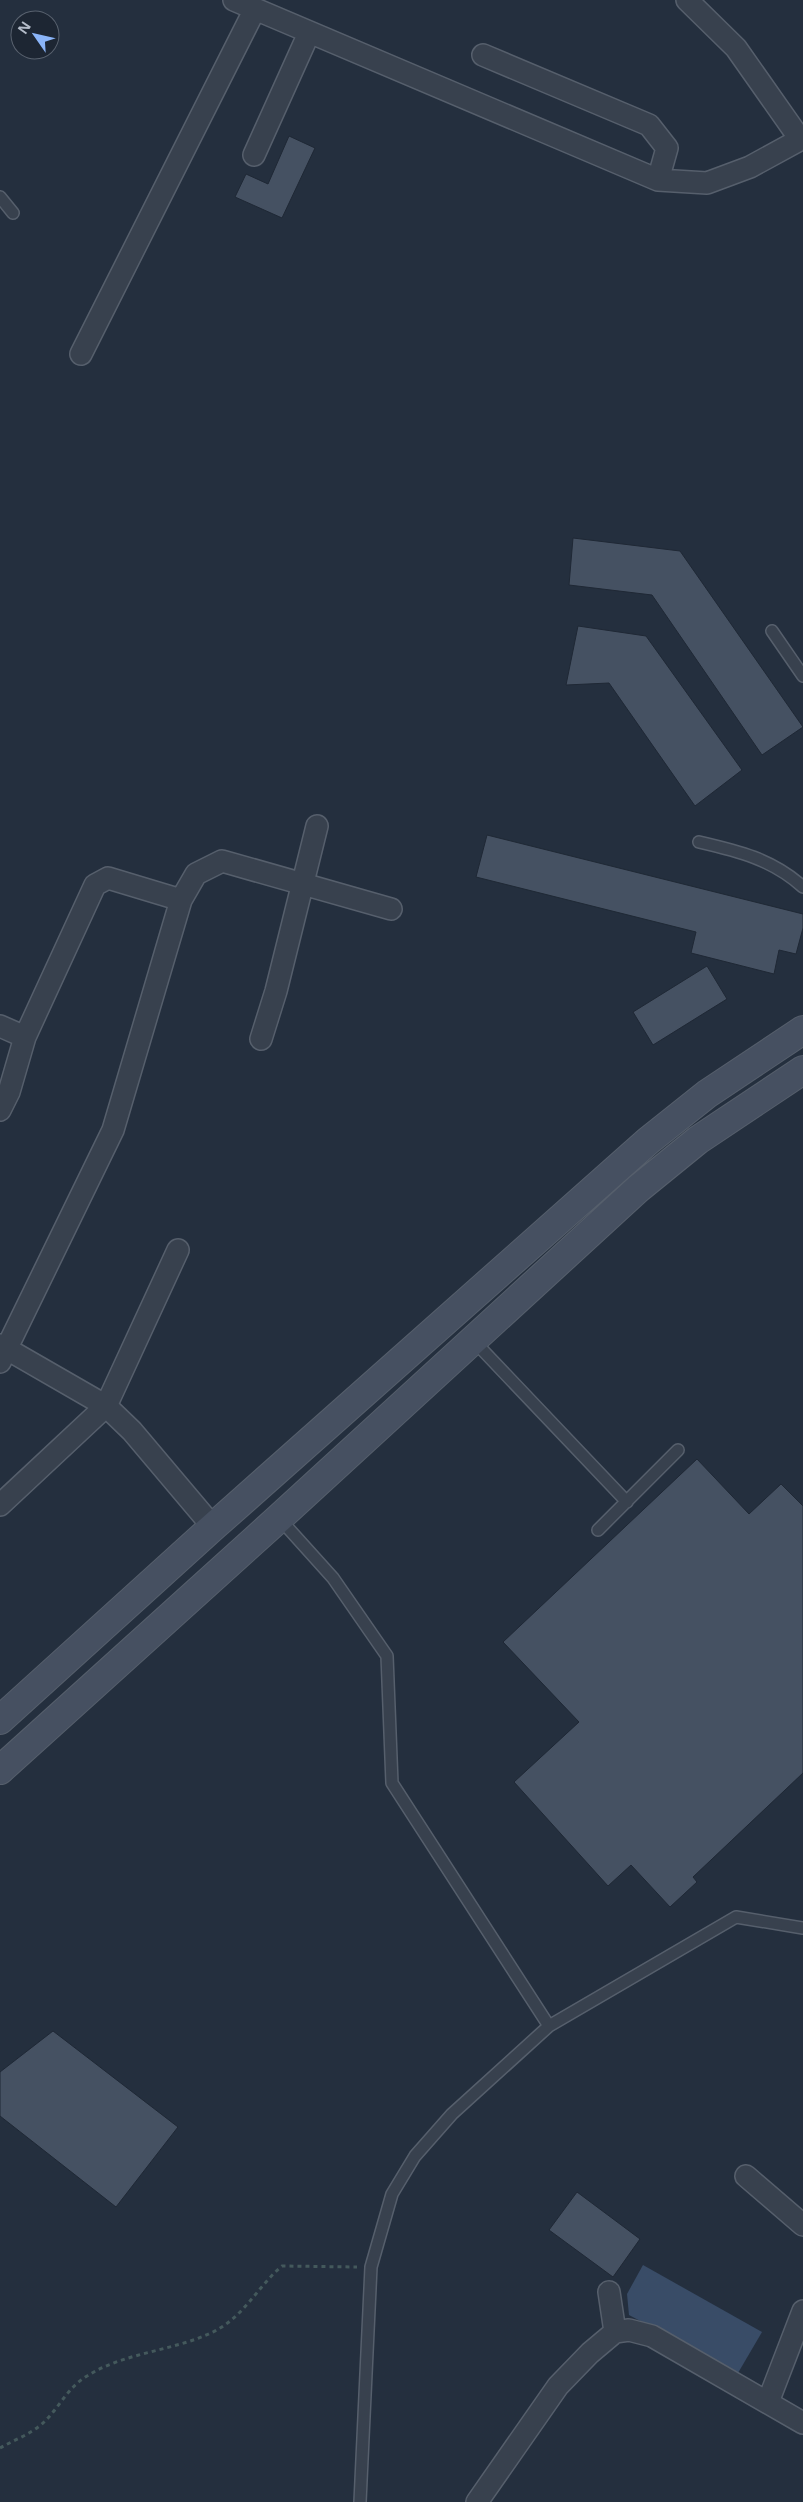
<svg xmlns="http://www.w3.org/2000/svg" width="803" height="2502" font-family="'Open Sans',sans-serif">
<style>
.water{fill:#394c67}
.building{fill:#455162;stroke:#1f2835}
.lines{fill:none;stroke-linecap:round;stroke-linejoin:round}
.lane-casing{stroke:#565f6c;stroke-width:14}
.street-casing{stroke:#565f6c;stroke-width:24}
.secondary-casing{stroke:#565f6c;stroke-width:30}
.path{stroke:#44595c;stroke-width:3;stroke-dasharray:4 4;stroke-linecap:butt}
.lane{stroke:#38414e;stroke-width:11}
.street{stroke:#38414e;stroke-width:21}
.secondary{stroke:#465061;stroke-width:28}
</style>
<rect width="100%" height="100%" fill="#242f3e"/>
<!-- water -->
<path class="water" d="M643,2265l119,67 -24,41 -109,-58 -2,-21z"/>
<!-- building -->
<path class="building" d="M289,136l26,12 -33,70 -47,-21 11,-23 22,10z
M573,538l107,13 123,176 -41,28 -110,-160 -83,-10z
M578,626l68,10 96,134 -47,36 -86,-123 -43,2z
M487,835l316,79v14l-7,26 -17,-4 -5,24 -83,-21 5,-21 -220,-55z
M707,966l20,33 -74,46 -20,-33z
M697,1459l52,55 32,-30 22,22v267l-110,104 4,5 -27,25 -39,-42 -23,21 -94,-104 65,-60 -76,-80z
M53,2031l125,96 -62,80 -116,-91v-44z
M577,2192l63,47 -27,38 -64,-47z"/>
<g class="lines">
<!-- lane casing -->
<g class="lane-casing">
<path id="lane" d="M0,197l13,16
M772,631l31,45
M699,842c39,9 73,17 104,45
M473,1340l154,162
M279,1518l54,60 54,78 5,127 157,243 187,-109 67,11
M598,1530l80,-80
M360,2502l11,-235 21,-73 23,-38 37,-42 97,-88"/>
</g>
<!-- street casing -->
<g class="street-casing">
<path id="street" d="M234,0l424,180 49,3 43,-16 53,-29
M687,0l49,48 64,91
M483,55l166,70 18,23 -9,32
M254,155l55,-122
M81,354l174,-345
M181,900l15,-26 26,-13 169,48
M0,1026l25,11
M261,1039l15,-48 41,-165
M0,1110l9,-18 16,-55 70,-152 13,-7 73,22 -68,230 -113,232
M0,1345l106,61 26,25 81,96
M0,1505l106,-99 72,-156
M746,2176l57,49
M609,2292l6,40
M768,2402l35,-91
M477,2502l81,-116 32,-33 25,-21 14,-2 23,6 151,87"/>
</g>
<!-- secondary casing -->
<g class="secondary-casing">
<path id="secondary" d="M0,1720l213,-193 435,-386 59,-47 96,-64
M0,1770l279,-252 360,-330 59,-48 105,-70"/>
</g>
<!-- path -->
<path class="path" d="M0,2448c14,-8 31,-14 43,-25 16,-15 25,-36 44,-47 38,-24 87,-25 126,-44 32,-16 44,-45 69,-66l75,1"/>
<!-- lane -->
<use href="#lane" class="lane"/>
<!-- street -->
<use href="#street" class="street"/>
<!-- secondary -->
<use href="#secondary" class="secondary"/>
</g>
<!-- north arrow -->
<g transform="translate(35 35) rotate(304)"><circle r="24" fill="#1d2633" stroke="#59626f"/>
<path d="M0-4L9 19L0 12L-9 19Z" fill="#8ab4f8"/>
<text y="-8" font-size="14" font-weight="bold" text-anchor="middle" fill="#b4bcc9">N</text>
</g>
</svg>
